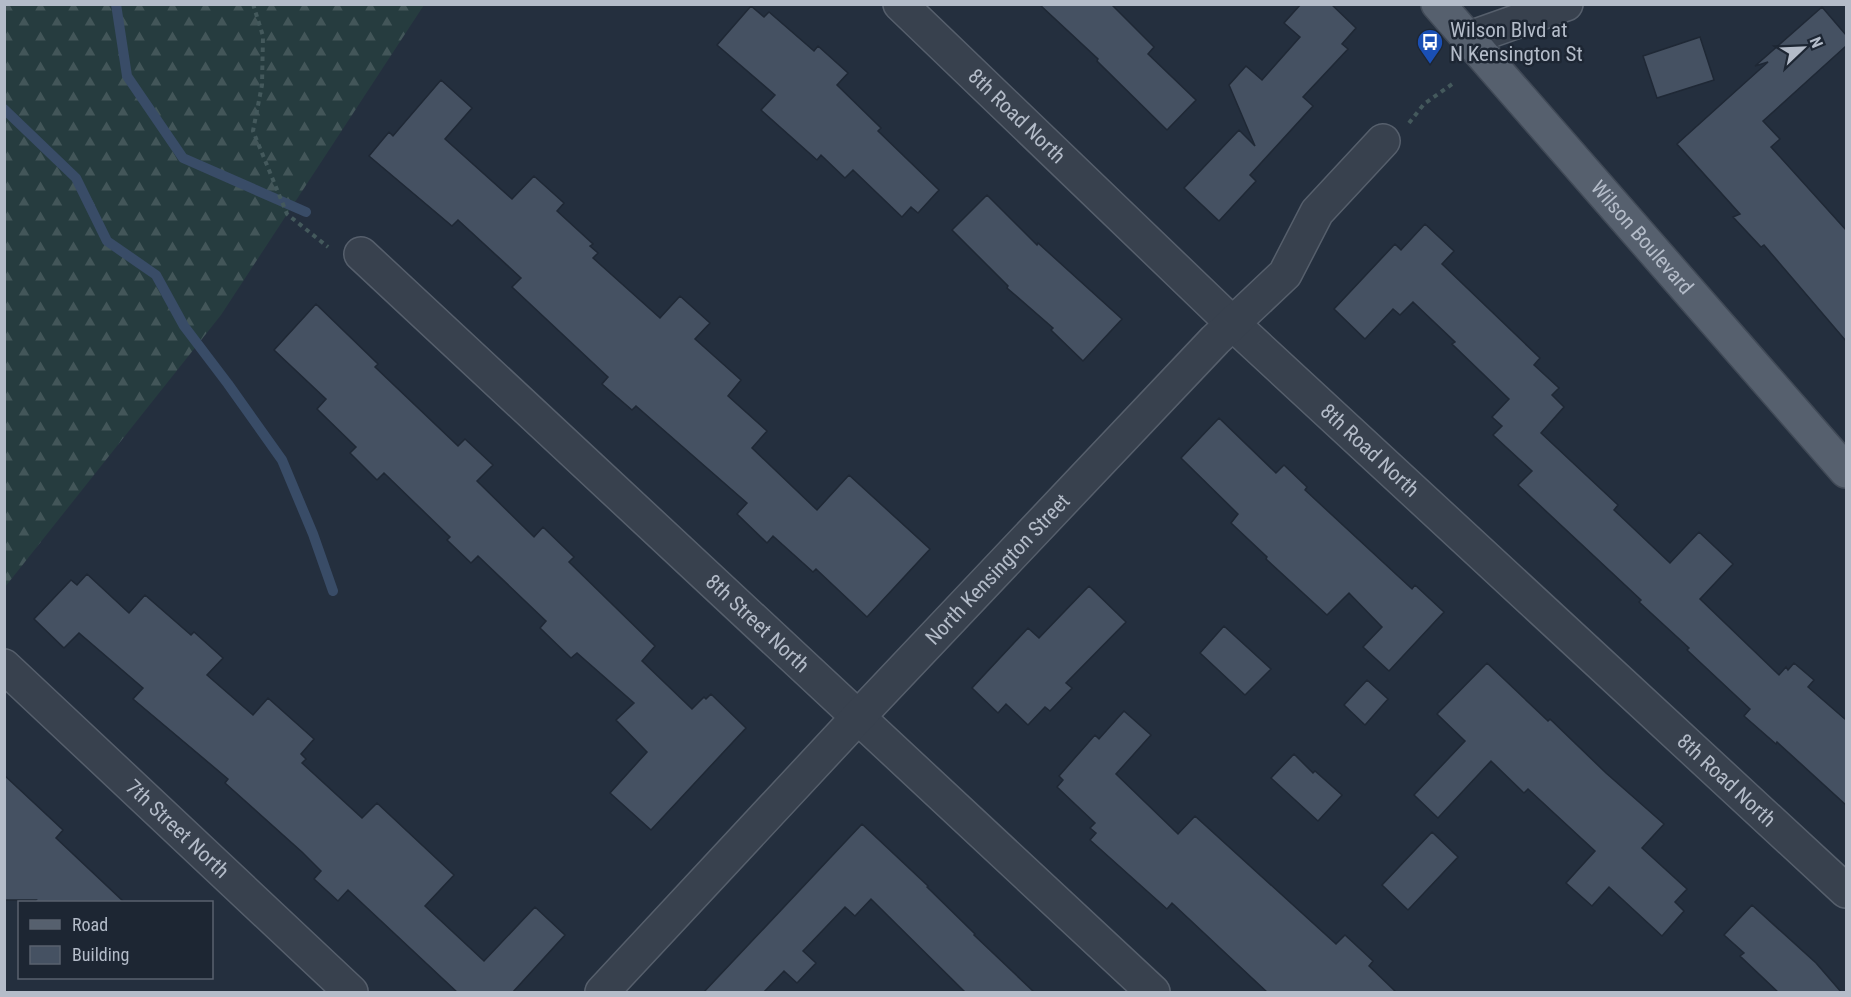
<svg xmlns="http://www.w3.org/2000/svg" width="1851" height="997" font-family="'Roboto Condensed',sans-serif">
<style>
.forest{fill:url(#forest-firs)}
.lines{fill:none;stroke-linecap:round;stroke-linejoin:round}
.stream{stroke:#394c67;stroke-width:10}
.building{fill:#455162;stroke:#1f2835;stroke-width:1.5}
.minor-casing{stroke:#565f6c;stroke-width:36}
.major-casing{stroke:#414a57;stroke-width:36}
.path{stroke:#44595c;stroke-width:4;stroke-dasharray:4.5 4.5;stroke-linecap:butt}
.minor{stroke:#38414e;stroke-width:33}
.major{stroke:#56606e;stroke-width:33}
.labels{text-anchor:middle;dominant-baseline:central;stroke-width:5;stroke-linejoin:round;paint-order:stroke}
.poi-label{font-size:21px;fill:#b4bcc9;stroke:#1d2633;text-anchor:start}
.street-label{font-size:21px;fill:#b4bcc9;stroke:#1d2633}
</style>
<defs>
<pattern id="forest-firs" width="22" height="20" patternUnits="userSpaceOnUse" patternTransform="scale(1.5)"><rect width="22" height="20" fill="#263c3f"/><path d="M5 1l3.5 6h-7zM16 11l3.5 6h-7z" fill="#435659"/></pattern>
</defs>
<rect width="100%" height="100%" fill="#242f3e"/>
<!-- forest -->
<path class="forest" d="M5,4l419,1 -203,310 -216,272z"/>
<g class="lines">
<!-- stream -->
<path class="stream" d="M116,4l11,72 56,82 123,54
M4,109l72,69 31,63 49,34 28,51 44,58 54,76 31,74 20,57"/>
</g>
<!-- building -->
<path class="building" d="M1039,4h72l43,43 -6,7 48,46 -29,30 -70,-69 1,-2z
M1301,4h30l25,24 -14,16 6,5 -45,48 10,9 -63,69 6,6 -37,40 -35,-33 55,-58 16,16 -26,-61 17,-19 16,14 38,-43 -16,-14z
M751,6l13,11 5,-5 45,39 4,-5 30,27 -11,12 44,43 -3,3 61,59 -21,23 -7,-6 -9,10 -49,-47 -8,8 -24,-23 -4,5 -56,-50 14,-15 -58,-50z
M1822,7l24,28v11l-83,75 17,18 -9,8 75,83v111l-82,-96 -3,2 -28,-30 7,-3 -63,-70 91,-82 -13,4z
M1700,37l14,43 -57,18 -14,-42z
M441,80l31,28 -27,31 67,60 22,-23 30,27 -7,8 36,33 -3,2 8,7 -5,5 67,60 20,-22 30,27 -15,16 46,41 -13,16 39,35 -15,17 65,62 32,-35 81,74 -63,68 -51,-48 -3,3 -40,-36 -6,7 -30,-29 10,-11 -111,-97 -4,4 -30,-26 6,-7 -96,-90 9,-9 -63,-58 -6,6 -83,-70 20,-24 4,4z
M987,195l50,50 1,-2 84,76 -39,42 -32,-31 2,-2 -46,-40 1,-2 -56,-56z
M1425,224l29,27 -12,13 98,94 -6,7 25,23 -7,7 12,12 -23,26 77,72 -4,5 56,53 29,-31 34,32 -33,35 79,76 7,-8 2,3 6,-7 20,17 -6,7 38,33v85l-69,-63 -1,2 -32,-28 6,-7 -63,-59 2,-2 -50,-46 2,-2 -123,-115 14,-14 -39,-36 9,-9 -10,-9 17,-18 -57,-55 3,-2 -42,-40 -13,13 -7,-6 -28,30 -31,-30 61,-65 6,6z
M316,304l62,60 -3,3 83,79 7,-7 28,26 -16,16 57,56 9,-10 31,30 -5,5 86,84 -13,15 50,48 12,-12 2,2 5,-5 35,34 -95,102 -41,-37 37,-41 -31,-32 18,-17 -57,-50 -6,5 -31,-30 6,-7 -68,-65 -7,7 -24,-23 3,-3 -66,-64 -7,7 -27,-27 6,-6 -39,-38 9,-10 -52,-49z
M1219,418l57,55 8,-8 23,22 -2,3 107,99 3,-4 29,27 -55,59 -26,-24 19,-20 -33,-34 -22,22 -61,-56 1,-2 -36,-34 7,-9 -57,-56z
M87,574l42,39 16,-18 46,40 3,-3 29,26 -16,17 46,40 15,-17 46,41 -13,15 5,5 -4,4 60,55 15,-15 77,72 -29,31 59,55 51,-54 30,28 -53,58h-54l-110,-103 -10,11 -24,-22 7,-8 -19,-19 -77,-69 3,-4 -95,-80 10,-11 -64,-55 -15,15 -30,-29 37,-39 6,5z
M1089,586l37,36 -60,61 6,5 -22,23 -5,-4 -17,18 -22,-21 -8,9 -26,-25 56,-60 11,10z
M1224,626l47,43 -26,26 -45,-42z
M1487,663l61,58 2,-2 56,54 58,51 -22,24 45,41 -12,13 9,9 -22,25 -53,-49 -17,19 -26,-23 29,-32 -67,-62 -4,4 -33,-32 -53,57 -24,-23 51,-54 -28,-27z
M1367,680l21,19 -23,26 -21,-20z
M1124,711l27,24 -35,39 62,60 17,-18 141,128 9,-9 28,26 -4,5 28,27h-129l-96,-90 -5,6 -77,-69 6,-7 -6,-5 5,-5 -38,-36 6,-7 -4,-4 36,-41 4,4z
M1294,754l19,19 2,-2 27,24 -24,26 -47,-43z
M4,775l59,55 -7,8 69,65h-92l3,-3h-32z
M862,824l66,62 -1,1 48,47 -1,1 61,58h-69l-95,-94 -16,17 -10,-9 -42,44 13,12 -19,20 -13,-12 -21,22h-60z
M1432,832l26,25 -50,53 -26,-25z
M1752,905l64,58 26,30h-63l-39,-37 4,-3 -20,-18z"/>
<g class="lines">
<!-- minor casing -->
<g class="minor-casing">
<g id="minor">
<path id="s1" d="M900,4l332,319 614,568"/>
<path d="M1467,39l99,-35"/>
<path id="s2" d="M361,254l792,738"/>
<path id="s3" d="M4,666l347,326"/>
<path id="s4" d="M602,992l257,-276 356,-376 70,-66 32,-62 66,-71"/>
</g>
</g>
<!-- major casing -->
<g class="major-casing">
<g id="major">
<path id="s5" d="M1438,4l408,467"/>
</g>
</g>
<!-- path -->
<path class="path" d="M253,4l10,32 -1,49 -9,46 34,83 41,33
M1409,123l15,-19 31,-22"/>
<!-- minor -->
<use href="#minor" class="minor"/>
<!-- major -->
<use href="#major" class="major"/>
</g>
<!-- icons -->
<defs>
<g id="bus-pin" transform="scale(1.35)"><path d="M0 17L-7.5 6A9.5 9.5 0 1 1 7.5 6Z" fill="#1a4fb4" stroke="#1d2633"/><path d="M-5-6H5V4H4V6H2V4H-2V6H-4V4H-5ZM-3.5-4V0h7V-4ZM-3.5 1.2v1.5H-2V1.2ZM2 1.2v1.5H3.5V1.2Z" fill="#fff"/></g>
</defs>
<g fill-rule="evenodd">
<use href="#bus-pin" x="1430" y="42"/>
</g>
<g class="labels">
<!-- poi labels -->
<g class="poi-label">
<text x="1450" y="30">Wilson Blvd at<tspan x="1450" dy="24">N Kensington St</tspan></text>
</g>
<!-- street labels -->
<g class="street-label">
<text stroke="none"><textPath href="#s1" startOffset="162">8th Road North</textPath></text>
<text stroke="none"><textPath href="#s5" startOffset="310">Wilson Boulevard</textPath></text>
<text stroke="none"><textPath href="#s1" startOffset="648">8th Road North</textPath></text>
<text stroke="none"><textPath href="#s4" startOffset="579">North Kensington Street</textPath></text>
<text stroke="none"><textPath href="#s2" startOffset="542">8th Street North</textPath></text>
<text stroke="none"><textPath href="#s1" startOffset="1134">8th Road North</textPath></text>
<text stroke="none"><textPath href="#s3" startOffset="238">7th Street North</textPath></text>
</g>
</g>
<!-- border -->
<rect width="1851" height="997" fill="none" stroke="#b4bcc9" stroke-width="12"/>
<!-- legend -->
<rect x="18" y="901" width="195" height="78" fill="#1d2633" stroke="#59626f" stroke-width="1.5"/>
<rect x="30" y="920" width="30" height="9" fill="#56606e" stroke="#59626f" stroke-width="1.5"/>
<text x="72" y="931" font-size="18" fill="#b4bcc9">Road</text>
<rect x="30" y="946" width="30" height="18" fill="#455162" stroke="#59626f" stroke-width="1.5"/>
<text x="72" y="961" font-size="18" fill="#b4bcc9">Building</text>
<!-- north arrow -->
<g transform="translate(1803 48) rotate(67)" stroke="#1d2633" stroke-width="4.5" paint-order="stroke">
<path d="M0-4.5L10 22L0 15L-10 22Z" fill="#b4bcc9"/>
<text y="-9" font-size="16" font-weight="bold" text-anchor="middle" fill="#b4bcc9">N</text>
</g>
</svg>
